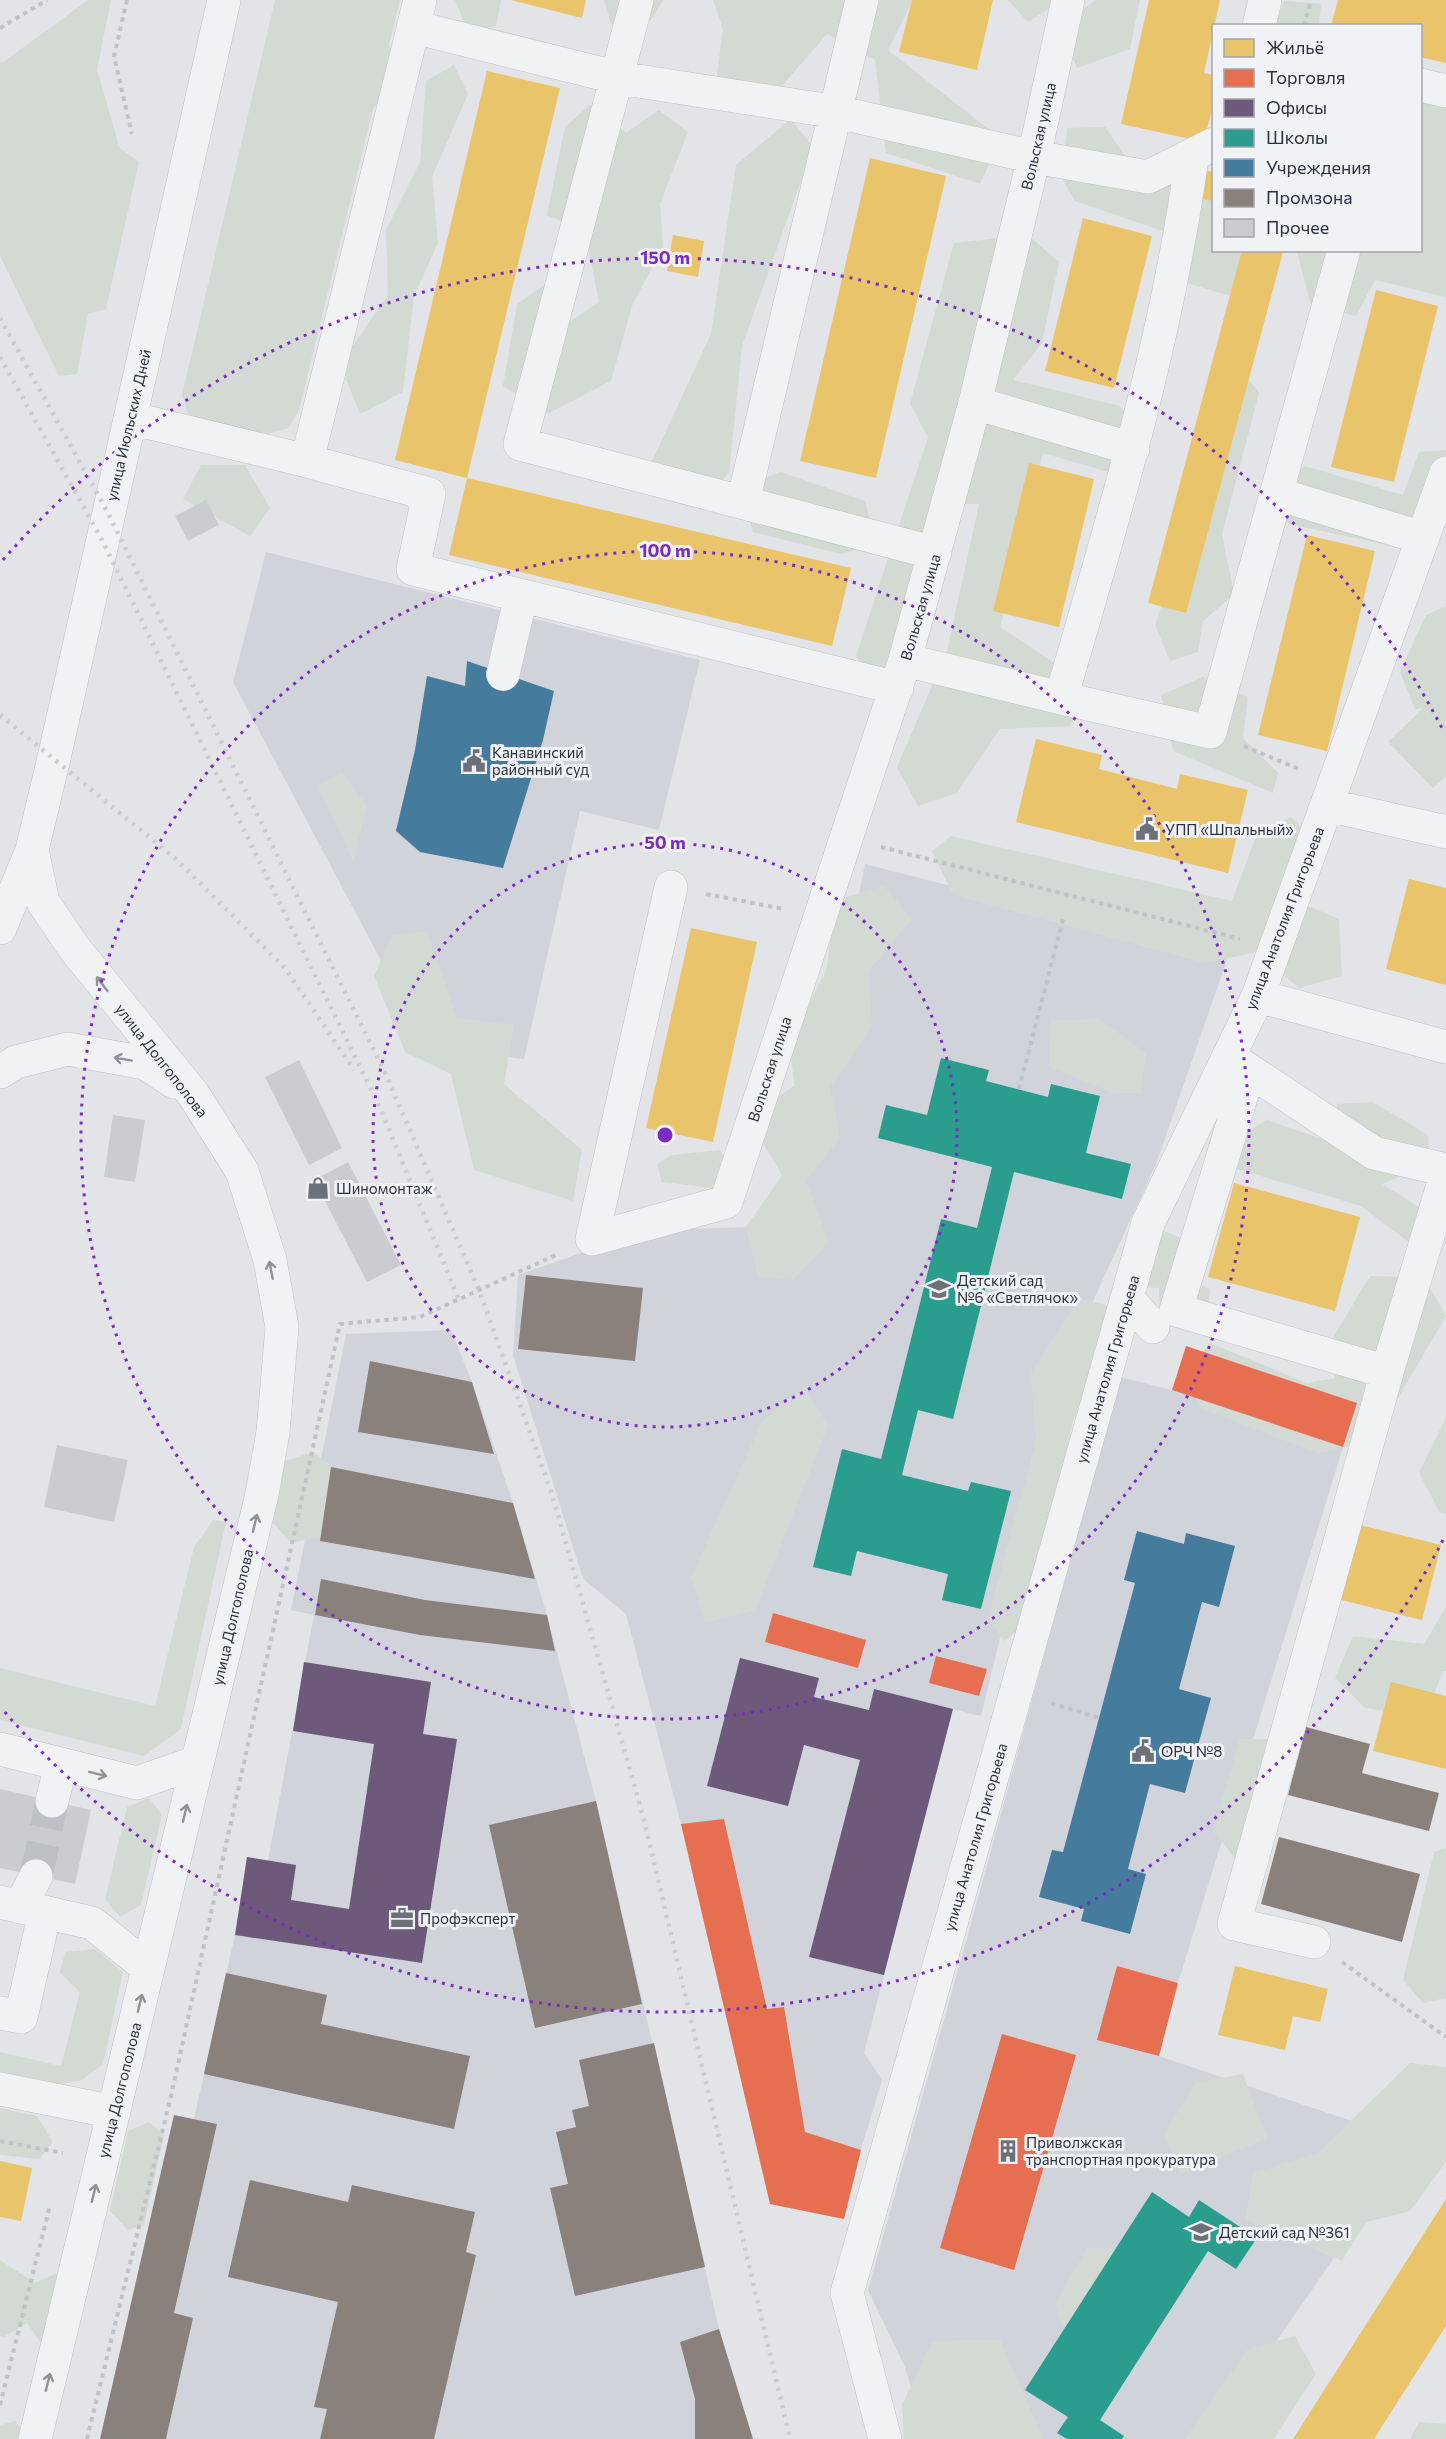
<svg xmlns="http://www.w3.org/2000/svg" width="1446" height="2439" font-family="Commissioner,sans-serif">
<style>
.built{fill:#d1d3da}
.green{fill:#d3dad3}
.homes{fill:#e9c46a}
.shops{fill:#e76f51}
.offices{fill:#6d597a}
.schools{fill:#2a9d8f}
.public{fill:#457b9d}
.industry{fill:#8a817c}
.building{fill:#cbcccf}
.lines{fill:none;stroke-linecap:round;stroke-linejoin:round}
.minor-tunnel{stroke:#bdc0c5;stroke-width:33;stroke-dasharray:33 16;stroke-linecap:butt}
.minor-casing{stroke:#c1c2c5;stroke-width:34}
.path{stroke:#c1c2c6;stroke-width:4;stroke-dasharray:4.5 4.5;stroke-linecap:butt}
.minor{stroke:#f1f2f4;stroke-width:33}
.rail{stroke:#cbccce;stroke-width:4.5;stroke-dasharray:3 6;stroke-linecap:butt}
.oneway{stroke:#8e9299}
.ring{fill:none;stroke:#7b2cbf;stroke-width:3;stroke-dasharray:3 6}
.labels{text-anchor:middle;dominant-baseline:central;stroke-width:6;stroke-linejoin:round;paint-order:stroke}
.street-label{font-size:15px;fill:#2b313e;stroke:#f1f2f6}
.poi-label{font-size:15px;fill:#2b313e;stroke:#f1f2f6;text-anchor:start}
.centre{fill:#7b2cbf;stroke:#f1f2f6;stroke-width:3}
.ring-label{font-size:18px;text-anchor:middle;font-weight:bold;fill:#7b2cbf;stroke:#f1f2f6;stroke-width:6;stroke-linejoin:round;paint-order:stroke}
</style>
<rect width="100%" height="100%" fill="#e2e4e7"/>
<!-- built -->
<path class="built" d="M266,552l434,108 -41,170 -79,-19 -56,248 -97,-12 -194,-365z
M865,864l363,93 -72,207 -86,187 -89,365 -29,-7 -88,344 18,27 -21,70 -17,69 -74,-15 -89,-380 -55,-210 -43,-35 -70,-224 5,-80 129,-45 145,-4z
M451,1330l21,52 41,121 34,112 49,186 123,528 34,110h-653l74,-324 20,4 41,-184 12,-78 21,3 46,-245 -23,-5 55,-276z
M1120,1377l52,13 171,57 -165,536 -19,73 255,86 -205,297h-283l-21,-72 -37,-77 101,-359z"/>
<!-- green -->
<path class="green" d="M88,0h23l-14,70 21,72 -1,4 22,16 -33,147 -18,5 -11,60 -18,2 -59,-120v-194l2,1z
M275,0h125l-11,45 4,8 -9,43 -11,13 -74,301 -10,18 -21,6 -65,-12 -15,-9 -6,-18z
M455,0h46l-5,26 -28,6z
M604,0h59l-12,20 -40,4z
M713,0h200l-25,50 113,89 -21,45 -94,-31 -11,-93 -48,-26 -45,52 -66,-5 7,-52z
M1008,0h48v4l-28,18z
M1095,0h45l-10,49 -53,19 -16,-41z
M1284,1l37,3 -2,21 -44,1z
M454,65l14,29 -36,83 6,66 -24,53 -11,96 -43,22 -20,-50 48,-69 -2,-65 34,-68 6,-81z
M1421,100l25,6v191l-71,-17 -19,36 -45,-10 -14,-55 123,-1z
M590,105l36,28 33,-23 29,22 -28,72 3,42 -31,60 -21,75 -62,32 -46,-27 14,-82 32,-22 22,39 28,-19 -14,-70 -38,-17 18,-88z
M791,119l22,28 -71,199 -13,127 -35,35 -25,-7 -17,-40 59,-127 25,-169z
M1105,127l22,32 86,39 1,52 40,1 -20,46 -74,-22 3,-44 -88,-30 -13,-23 5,-50z
M1028,235l31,27 -17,81 -29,37 107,26 27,40 -32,28 -72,-21 -43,174 83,55 -12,44 -71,3 -43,64 -39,13 -21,-39 50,-116 32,-147h-41l-42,166 -20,22 -20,-36 72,-219 -18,-33 44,-161z
M1238,365l21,28 -37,141 12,60 -31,27 -5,31 -28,9 -15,-36 34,-97z
M1446,450v44l-12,35 -48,16 -97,-21 -22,-29 38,-29 98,29 16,-43z
M201,465h44l25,43 -20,28 -67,-37z
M781,472l84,29 11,44 -34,9 -89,-22 -13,-45z
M1446,606v170l-13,12 -45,-46 35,-34 -8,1 -15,-37 26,-57z
M1203,677l45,20 -5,41 35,35 -5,20 -100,-42 -12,-56z
M342,773l25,33 -14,55 -35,-75z
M1291,817l29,28 -31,53 50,21 3,57 -43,12 -43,-36 -51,11 -252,-68 -21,-44 19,-15 281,65 26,-70z
M884,886l28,33 -44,53 4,55 -42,60 10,50 -34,44 23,61 -36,38 -35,-4 -12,-49 36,-52 -22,-37 6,-33 28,-19 -4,-44 37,-74 8,-68z
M427,931l30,87 57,7 -10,59 78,66 -9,51 -99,-31 -23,-96 -46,-22 -31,-76 18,-41z
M1099,1019l47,34 -5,40h-28l-64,-26 2,-47z
M1373,1102l55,33 1,30 -47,19 48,30 -15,33 -54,-41 -127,-38 -3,-27 36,-21 63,22 7,-38z
M720,1150l13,19 -11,20 -60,-7 -5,-18 15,-9z
M1152,1226l34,14 -6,35 30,14 -3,26 -47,7 -1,-34 -22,-1 -15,-39z
M1370,1276l54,1 22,39 -73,125 -55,12 -116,-44 -15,-36 23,-30 97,40 28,-5 -3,-39z
M1079,1299l27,6 15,30 -48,86 -47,204 -22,16 -16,-23 48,-177 -5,-68z
M804,1387l24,39 -73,184 -50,13 -14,-46 72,-157z
M1446,1417v97l-6,-1 -21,-40z
M314,1452l27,23 -9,60 -41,8 -23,-26 13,-55z
M213,1520l13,2 -45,207 -37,27 -144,-36v-52l155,38 39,-159z
M1446,1607v64h-3l-18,46 -60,-9 -30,-30 18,-42 71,8z
M1240,1739h32l-37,119 -22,-27z
M149,1798l13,17 -21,90 -21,12 -15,-18 22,-92z
M1446,1848v150l-23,5 -20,-23 31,-128z
M95,1949l28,23 -20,92 -21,16 -26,5 -56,-12v-21l61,14 19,-74 -20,-19 5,-21z
M1410,2063l36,4v95l-36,49 -44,11 -24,39 -97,-42 8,-46 66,-21z
M1243,2074l24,64 -86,37 -17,-40 32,-53z
M0,2108l37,8 16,26 -14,17 -39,-4z
M149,2122l15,13 -20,89 -16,6 -18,-19 18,-80z
M1087,2248l36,1 -53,97 -15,-41z
M0,2260l35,23 22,-10 6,18 -10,42 -12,10 -14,-20 -23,14 -4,-1z
M1295,2336l21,38 -42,65h-89l62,-89z
M1000,2340l42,96 -2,3h-136l-2,-34 30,-64z
M15,2421l13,18h-28v-14z
M1419,2422l27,2v15h-36z"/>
<!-- homes -->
<path class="homes" d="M511,0h75l-4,18z
M912,0h81l-16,70 -78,-18z
M1149,0h71l-16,73 10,2v25l-10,42 -83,-18z
M1338,0h108v63l-26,-6v-31h-89z
M487,71l73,17 -93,390 -72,-18z
M870,158l76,18 -70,302 -76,-17z
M1200,170l14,2v29l-18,-3z
M1083,218l69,18 -38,152 -69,-17z
M673,235l31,6 -6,36 -31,-6z
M1242,250l41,2 -97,361 -38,-10z
M1376,290l62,16 -44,176 -63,-15z
M1029,463l65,16 -35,148 -66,-16z
M467,478l384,90 -19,78 -383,-91z
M1307,535l68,16 -48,200 -69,-16z
M1036,739l66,16 -3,14 78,20 3,-15 68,16 -20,83 -212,-51z
M1409,879l37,9v97l-60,-16z
M691,928l66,14 -44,200 -67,-14z
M1234,1183l126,34 -25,94 -127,-34z
M1360,1525l81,20 -19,75 -81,-20z
M1391,1682l55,14v73l-73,-18z
M1235,1966l93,23 -8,33 -27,-6 -8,34 -67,-15z
M0,2161l32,7 -11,53 -21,-4z
M1446,2199v127l-72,113h-81z"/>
<!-- shops -->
<path class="shops" d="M1186,1346l171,57 -14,44 -171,-57z
M773,1613l93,27 -8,28 -93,-26z
M936,1656l51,13 -8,27 -50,-13z
M724,1819l43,190 17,-2 21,125 56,18 -17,69 -74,-15 -89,-380z
M1117,1966l61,17 -19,73 -62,-16z
M1002,2034l74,21 -62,215 -74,-22z"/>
<!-- offices -->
<path class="offices" d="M740,1658l79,20 -5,19 55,13 5,-21 79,20 -69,266 -75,-18 51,-197 -56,-15 -16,61 -81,-20z
M304,1662l127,20 -8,52 34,5 -35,224 -187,-28 12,-78 49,8 -5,35 58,9 25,-165 -81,-13z"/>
<!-- schools -->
<path class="schools" d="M941,1058l48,12 -3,11 62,16 3,-13 49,12 -14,57 45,11 -9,35 -108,-27 -61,247 -35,-9 -16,65 66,16 3,-9 40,9 -30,118 -39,-9 6,-26 -91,-23 -6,25 -38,-9 29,-118 39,10 60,-240 36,9 15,-61 -114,-29 8,-33 41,10z
M1152,2192l37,25 10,-17 58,38 -21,31 -28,-18 -108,169 24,16 -2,3h-55l-10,-6 11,-16 -43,-27z"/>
<!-- public -->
<path class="public" d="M467,661l87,30 -11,49 -40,128 -83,-16 -24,-21 19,-81 12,-74 38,10z
M1137,1531l47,13 2,-11 49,13 -16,61 -17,-5 -23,87 32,9 -26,95 -35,-9 -22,85 18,5 -16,60 -49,-13 3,-12 -45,-12 13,-47 11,2 36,-134 36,-135 -11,-3z"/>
<!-- industry -->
<path class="industry" d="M526,1275l117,13 -8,73 -117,-12z
M370,1361l102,21 22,72 -136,-22z
M331,1467l182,36 22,76 -215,-38z
M321,1579l104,21 122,15 8,36 -135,-16 -105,-20z
M1306,1727l64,17 -8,29 77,20 -10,38 -141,-36z
M596,1801l46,203 -107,24 -46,-203z
M1279,1837l141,37 -18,68 -141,-38z
M226,1973l101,22 -6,29 149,32 -16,73 -250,-55z
M654,2043l51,224 -130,29 -25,-108 18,-4 -12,-52 20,-5 -4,-17 17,-4 -10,-46z
M174,2115l43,9 -43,189 19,5 -27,121h-66z
M250,2180l98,22 4,-17 123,27 -9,40 10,3 -42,184h-114l7,-30 -13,-2 24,-105 -110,-25z
M719,2329l34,110h-58v-40l-15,-57z"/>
<!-- building -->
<path class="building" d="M206,500l13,25 -31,16 -13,-25z
M299,1060l43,88 -33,17 -44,-88z
M113,1115l32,5 -10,62 -31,-5z
M348,1162l53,103 -34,17 -53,-102z
M57,1445l71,15 -14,62 -70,-15z
M0,1789l91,21 -16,74 -75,-16z"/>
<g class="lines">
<!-- minor-tunnel -->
<path class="minor-tunnel" d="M36,1876l16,-75"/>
<!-- minor casing -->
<g class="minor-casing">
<path id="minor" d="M420,0l-113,461 122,33 -16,75 484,119
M637,0l-117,444 415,109
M1259,26l6,-26
M414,27l205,51 218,34 197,45 114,20 66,-33
M1420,85l26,6
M975,403l158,46
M130,418l177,43
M1277,494l146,44
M743,502l119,-502
M905,660l156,38c52,-178 106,-357 131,-541
M503,674l18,-78
M1061,698l149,34 134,-482
M1327,805l119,27
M32,850l11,52 31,46 119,146 49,77 28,89 12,67 -9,105 -11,62 -227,945
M671,887l-79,352 134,-37 179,-542 70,-257 59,-246 34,-157
M0,928l32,-78 22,-92 170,-758
M1258,996l188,51
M1232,1059l142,94 72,17
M1249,1071l-73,239 211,62 -153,552 80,18
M0,1072l16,-10 52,-13 77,14 29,19
M1127,1298l26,29
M1387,1372l59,-197
M0,1749l137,34 60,-21
M52,1801l9,-36
M0,1902l92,21 56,45
M20,1907l16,-31
M0,2013l21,4 24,-105
M0,2089l114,23
M885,2439l-38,-146 301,-1070 110,-227 188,-523"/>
</g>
<!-- path -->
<path class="path" d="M127,0l-13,56 18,78
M1304,26l7,-26
M0,28l47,-28
M1244,746l57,24
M881,847l359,92
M706,894l78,15
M1019,1089l45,-174
M1051,1703l48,15
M1342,1962l104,75
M0,2141l63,12
M0,2405l50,-200
M87,2439l84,-343 169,-772 80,-7 138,-63"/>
<!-- minor -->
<use href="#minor" class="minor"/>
<!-- rail -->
<path class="rail" d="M0,318l108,195 278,562 93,215 73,204 91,322 147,623
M0,357l102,183 279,570 78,190
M0,715l176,144 109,109 69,102"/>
</g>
<!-- one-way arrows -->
<defs><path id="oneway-shaft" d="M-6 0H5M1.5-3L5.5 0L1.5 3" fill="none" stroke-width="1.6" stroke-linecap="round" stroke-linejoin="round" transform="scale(1.5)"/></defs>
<g class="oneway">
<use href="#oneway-shaft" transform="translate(102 984) rotate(-128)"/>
<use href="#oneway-shaft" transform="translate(123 1059) rotate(-170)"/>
<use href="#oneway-shaft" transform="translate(271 1270) rotate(-101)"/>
<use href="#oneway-shaft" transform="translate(255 1523) rotate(-77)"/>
<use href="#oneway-shaft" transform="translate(98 1774) rotate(14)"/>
<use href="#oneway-shaft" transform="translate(185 1813) rotate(-77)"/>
<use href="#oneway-shaft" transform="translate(140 2003) rotate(-76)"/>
<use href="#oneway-shaft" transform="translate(94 2193) rotate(-76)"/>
<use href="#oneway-shaft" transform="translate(48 2382) rotate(-76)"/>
</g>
<!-- distance rings -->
<g class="ring">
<circle cx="665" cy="1135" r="292"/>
<circle cx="665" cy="1135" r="584"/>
<path d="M1443 1540A877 877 0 0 1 3 1710M3 560A877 877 0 0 1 1443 730"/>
</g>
<!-- icons -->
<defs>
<g id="civic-bare" transform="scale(1.8)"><path d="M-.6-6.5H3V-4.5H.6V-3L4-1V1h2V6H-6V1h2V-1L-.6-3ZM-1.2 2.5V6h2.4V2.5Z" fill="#6b7079" stroke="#f1f2f6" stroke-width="2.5" paint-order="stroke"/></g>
<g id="shop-bare" transform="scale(1.8)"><path d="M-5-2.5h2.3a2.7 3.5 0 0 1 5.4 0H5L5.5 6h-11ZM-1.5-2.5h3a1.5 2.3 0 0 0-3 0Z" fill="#6b7079" stroke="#f1f2f6" stroke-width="2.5" paint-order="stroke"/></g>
<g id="school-bare" transform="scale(1.8)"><path d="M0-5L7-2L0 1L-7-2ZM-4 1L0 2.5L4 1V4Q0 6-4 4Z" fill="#6b7079" stroke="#f1f2f6" stroke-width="2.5" paint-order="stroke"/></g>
<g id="office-bare" transform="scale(1.8)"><path d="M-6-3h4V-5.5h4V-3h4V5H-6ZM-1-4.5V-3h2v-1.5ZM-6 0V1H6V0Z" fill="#6b7079" stroke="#f1f2f6" stroke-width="2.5" paint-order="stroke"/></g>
<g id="building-bare" transform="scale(1.8)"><path d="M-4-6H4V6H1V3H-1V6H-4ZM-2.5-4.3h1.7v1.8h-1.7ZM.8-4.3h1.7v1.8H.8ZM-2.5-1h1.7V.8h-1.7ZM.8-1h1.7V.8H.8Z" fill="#6b7079" stroke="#f1f2f6" stroke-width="2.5" paint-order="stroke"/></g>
</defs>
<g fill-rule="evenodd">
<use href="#civic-bare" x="474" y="761"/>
<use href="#civic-bare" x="1147" y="829"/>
<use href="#shop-bare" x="318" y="1188"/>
<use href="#school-bare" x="939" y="1289"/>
<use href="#civic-bare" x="1143" y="1751"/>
<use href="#office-bare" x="402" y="1918"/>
<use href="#building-bare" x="1008" y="2151"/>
<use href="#school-bare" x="1201" y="2232"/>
</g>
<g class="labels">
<!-- street labels -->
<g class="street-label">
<text transform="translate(1038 136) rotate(-77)">Вольская улица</text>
<text transform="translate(128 425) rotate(-77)">улица Июльских Дней</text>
<text transform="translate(920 607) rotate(-74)">Вольская улица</text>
<text transform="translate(1284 918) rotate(-69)">улица Анатолия Григорьева</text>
<text transform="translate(162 1060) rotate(52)">улица Долгополова</text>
<text transform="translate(769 1069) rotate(-72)">Вольская улица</text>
<text transform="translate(1107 1369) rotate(-74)">улица Анатолия Григорьева</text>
<text transform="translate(232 1617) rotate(-77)">улица Долгополова</text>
<text transform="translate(975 1837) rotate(-74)">улица Анатолия Григорьева</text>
<text transform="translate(119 2090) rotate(-76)">улица Долгополова</text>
</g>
<!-- poi labels -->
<g class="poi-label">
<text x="492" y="752">Канавинский<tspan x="492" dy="17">районный суд</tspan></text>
<text x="1165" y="829">УПП «Шпальный»</text>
<text x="336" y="1188">Шиномонтаж</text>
<text x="957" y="1280">Детский сад<tspan x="957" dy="17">№6 «Светлячок»</tspan></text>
<text x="1161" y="1751">ОРЧ №8</text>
<text x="420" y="1918">Профэксперт</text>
<text x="1026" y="2142">Приволжская<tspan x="1026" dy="17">транспортная прокуратура</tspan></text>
<text x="1219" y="2232">Детский сад №361</text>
</g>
</g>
<circle cx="665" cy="1135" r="9" class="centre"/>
<g class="ring-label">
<text x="665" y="264">150 m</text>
<text x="665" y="557">100 m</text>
<text x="665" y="849">50 m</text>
</g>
<!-- legend -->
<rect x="1212" y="24" width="210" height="228" fill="#f1f2f6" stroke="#a2a5ac" stroke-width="1.5"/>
<rect x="1224" y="39" width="30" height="18" fill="#e9c46a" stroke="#a2a5ac" stroke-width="1.5"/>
<text x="1266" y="54" font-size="18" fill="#2b313e">Жильё</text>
<rect x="1224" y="69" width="30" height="18" fill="#e76f51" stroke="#a2a5ac" stroke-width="1.5"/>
<text x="1266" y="84" font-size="18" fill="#2b313e">Торговля</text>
<rect x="1224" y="99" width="30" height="18" fill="#6d597a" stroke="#a2a5ac" stroke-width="1.5"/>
<text x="1266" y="114" font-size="18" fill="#2b313e">Офисы</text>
<rect x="1224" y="129" width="30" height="18" fill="#2a9d8f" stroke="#a2a5ac" stroke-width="1.5"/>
<text x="1266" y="144" font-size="18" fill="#2b313e">Школы</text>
<rect x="1224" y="159" width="30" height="18" fill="#457b9d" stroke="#a2a5ac" stroke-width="1.5"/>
<text x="1266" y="174" font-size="18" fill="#2b313e">Учреждения</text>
<rect x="1224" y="189" width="30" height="18" fill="#8a817c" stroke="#a2a5ac" stroke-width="1.5"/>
<text x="1266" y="204" font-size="18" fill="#2b313e">Промзона</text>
<rect x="1224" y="219" width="30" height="18" fill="#cbcccf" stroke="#a2a5ac" stroke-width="1.5"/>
<text x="1266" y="234" font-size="18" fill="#2b313e">Прочее</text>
</svg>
